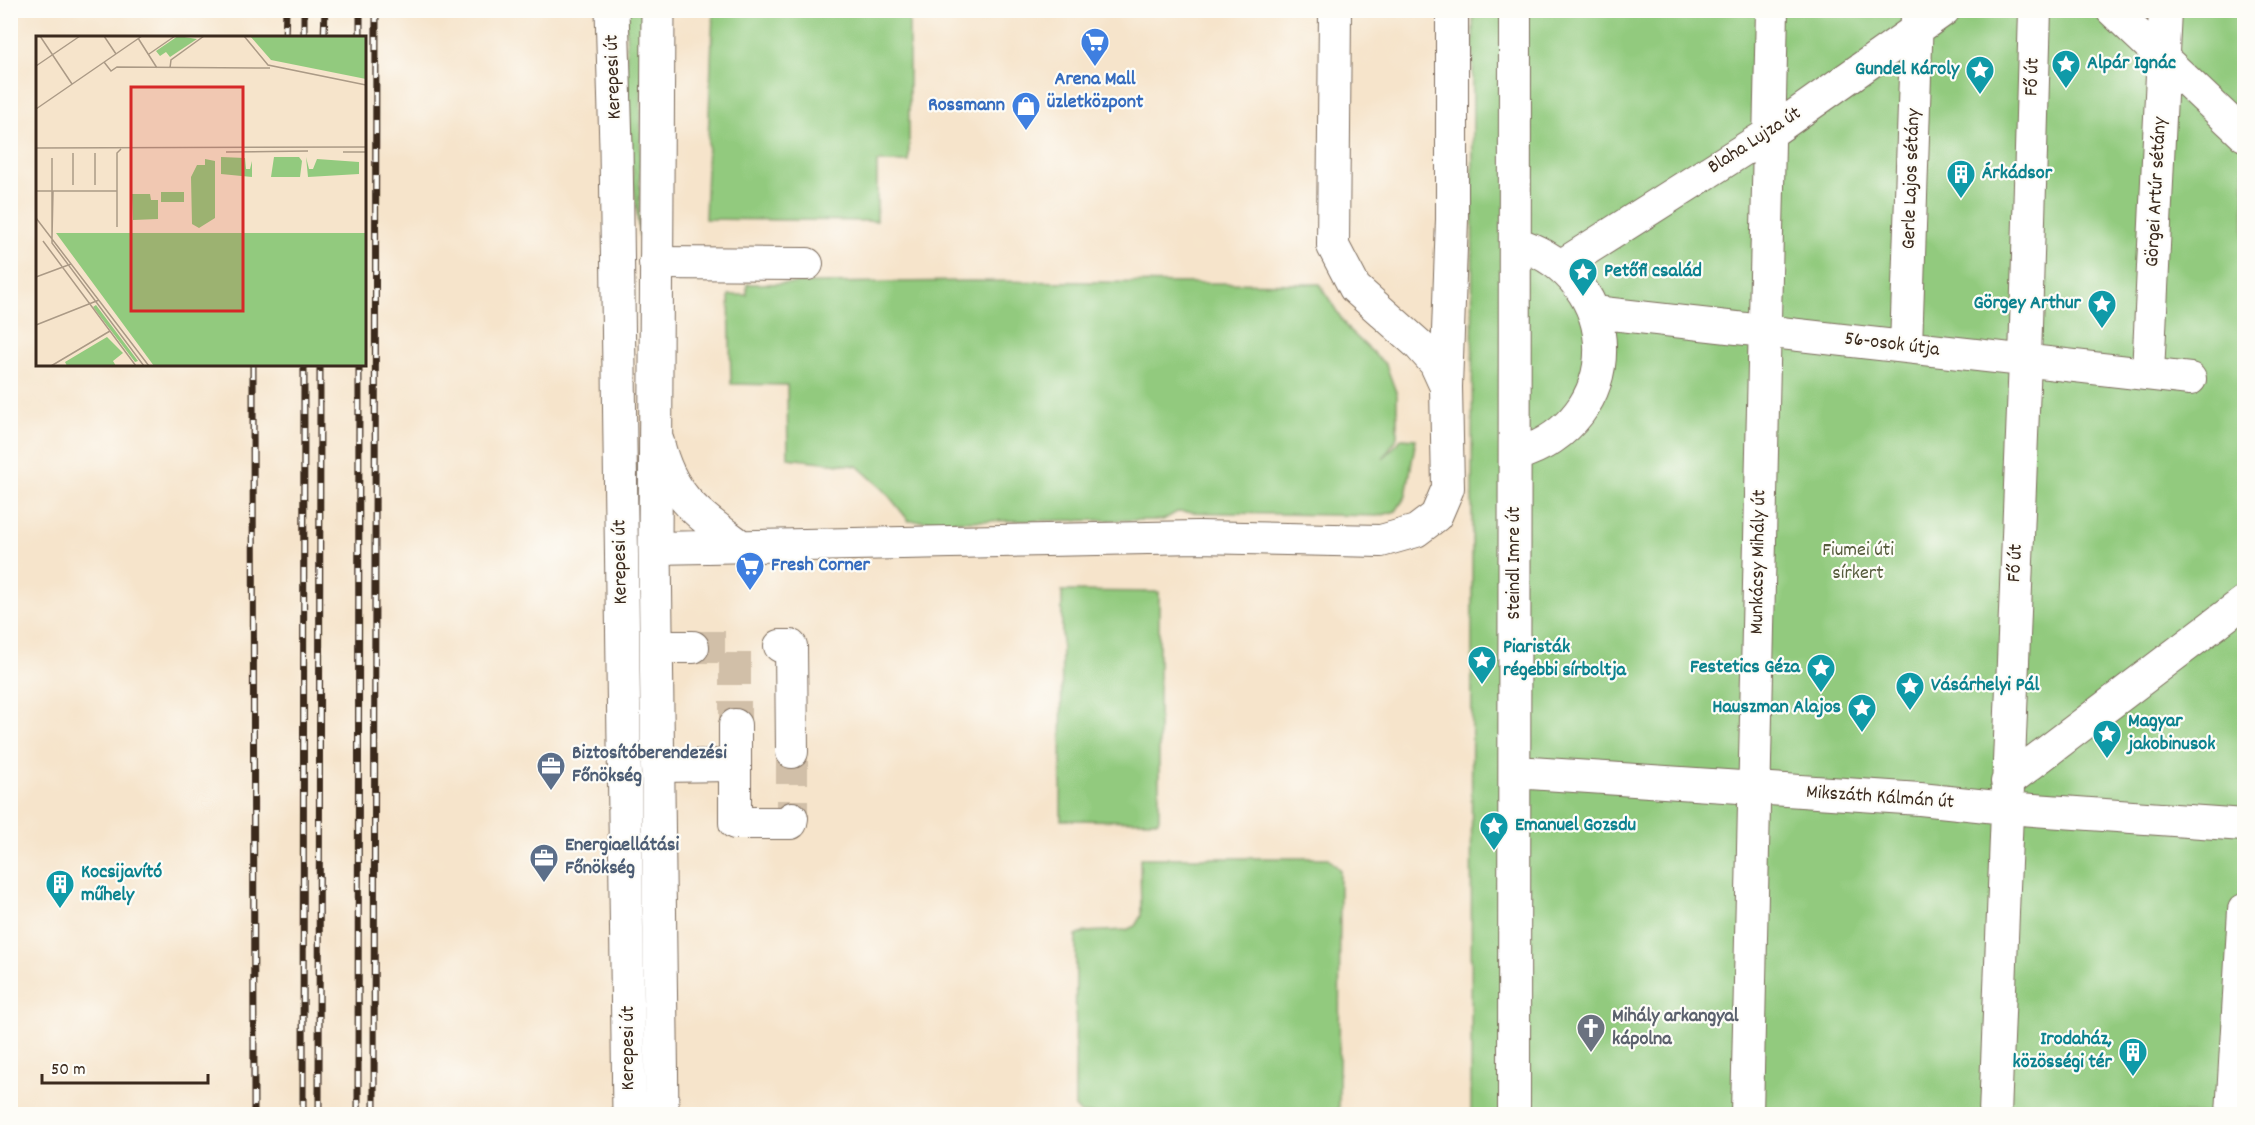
<svg xmlns="http://www.w3.org/2000/svg" width="2255" height="1125" font-family="Dekko,sans-serif">
<style>
.green{fill:#92ca7e;stroke:#667a4e;stroke-width:1.5}
.lines{fill:none;stroke-linecap:round;stroke-linejoin:round}
.minor-tunnel{stroke:#d1bfa8;stroke-width:32;stroke-dasharray:32 16;stroke-linecap:butt}
.minor-casing{stroke:#7c6b5b;stroke-width:34}
.major-casing{stroke:#7c6b5b;stroke-width:35}
.minor{stroke:#fff;stroke-width:32}
.major{stroke:#fff;stroke-width:33}
.rail-casing{stroke:#3b2a1e;stroke-width:7}
.rail{stroke:#fdfcf7;stroke-width:4.5;stroke-dasharray:14;stroke-linecap:butt}
.labels{text-anchor:middle;dominant-baseline:central;stroke-width:4.5;stroke-linejoin:round;paint-order:stroke}
.culture-label{font-size:20px;font-weight:bold;fill:#0d838f;stroke:#fdfcf7;text-anchor:start}
.street-label{font-size:20px;fill:#3b2a1e;stroke:#fdfcf7}
.shop-label{font-size:20px;font-weight:bold;fill:#366cbe;stroke:#fdfcf7}
.park-label{font-size:20px;fill:#555a3b;stroke:#fdfcf7}
.service-label{font-size:20px;font-weight:bold;fill:#4e5e75;stroke:#fdfcf7;text-anchor:start}
.worship-label{font-size:20px;font-weight:bold;fill:#5b616d;stroke:#fdfcf7;text-anchor:start}
.inset-road{fill:none;stroke:#ab9a86;stroke-width:1.5}
.view{fill:#d62828;fill-opacity:0.15;stroke:#d62828;stroke-width:3}
.inset-edge{fill:none;stroke:#3b2a1e;stroke-width:3}
</style>
<rect width="100%" height="100%" fill="#fdfcf7"/>
<filter id="ink" filterUnits="userSpaceOnUse"><feTurbulence type="fractalNoise" baseFrequency=".0167" numOctaves="2"/><feDisplacementMap in="SourceGraphic" scale="12" xChannelSelector="R" yChannelSelector="G"/><feConvolveMatrix kernelMatrix="1 2 1 2 8 2 1 2 1" color-interpolation-filters="sRGB"/></filter>
<filter id="wash" filterUnits="userSpaceOnUse"><feTurbulence type="fractalNoise" baseFrequency=".008" numOctaves="4" result="noise"/><feDisplacementMap in="SourceGraphic" scale="24" xChannelSelector="R" yChannelSelector="G"/><feGaussianBlur stdDeviation="1.35" result="paint"/><feColorMatrix in="noise" values="0 0 0 0 0 0 0 0 0 0 0 0 0 0 0 0 0 1.4 0 .05"/><feComposite in="paint" operator="in"/></filter>
<g filter="url(#wash)">
<rect width="100%" height="100%" fill="#f6e4cb"/>
<!-- green -->
<path class="green" d="M626,11h17l-4,225 -12,-123z
M713,11h196v151h-32v59l-172,-2z
M1473,11h771v1103h-773z
M970,281l350,3 27,44 39,37 11,30v42l-14,22 19,-21 14,1 -10,57 -10,15 -17,5 -202,-4 -14,8 -254,1 -25,-31 -27,-24 -69,-8 -1,-73 -56,-1 -2,-89h18v-11z
M1062,591l97,1v229l-98,-1z
M1140,858h188l12,12 -1,237 -4,6 -254,1 -6,-7 1,-171 9,-4 41,-2 9,-4 6,-10z"/>
</g>
<g filter="url(#ink)">
<g class="lines">
<!-- minor-tunnel -->
<path class="minor-tunnel" d="M693,647h42v78
M792,752v66"/>
<!-- minor casing -->
<g class="minor-casing">
<path id="minor" d="M1335,10l-2,236 22,42 63,56 17,19 11,24
M2112,10l132,125
M655,263l152,1
M1562,265l208,-132 174,-123
M1594,312l596,67
M1906,347l11,-332
M2148,374l17,-364
M658,442c13,55 40,72 83,104
M1515,455c114,-33 113,-178 0,-212
M655,548l543,-11 183,4 35,-10 20,-15 12,-28 -2,-101 6,-168v-209
M780,646h11l1,106
M656,647h37
M735,765v58h56l1,-5
M657,766l78,-1v-40
M1515,772l405,27 86,9 238,17
M2007,782l237,-180
M1514,1114l1,-1104
M1747,1114l25,-1104
M1995,1114l30,-754 10,-350
M2232,1114l12,-204"/>
</g>
<!-- major casing -->
<g class="major-casing">
<path id="major" d="M612,10l4,137 13,967
M658,10l-3,538 7,566"/>
</g>
<!-- minor -->
<use href="#minor" class="minor"/>
<!-- major -->
<use href="#major" class="major"/>
<!-- rail casing -->
<g class="rail-casing">
<path id="rail" d="M285,38l1,-28
M304,38v-28
M324,38l1,-28
M360,38v-28
M253,364l1,750
M303,1114l1,-750
M319,1114l1,-750
M358,1114l1,-750
M374,1114l2,-1104"/>
</g>
<!-- rail -->
<use href="#rail" class="rail"/>
</g>
</g>
<!-- icons -->
<defs>
<g id="supermarket-pin" transform="scale(1.5)"><path d="M0 17L-7.5 6A9.5 9.5 0 1 1 7.5 6Z" fill="#3f7fe0" stroke="#fdfcf7"/><path d="M-6-5.5h2.5l.6 2H6L4.5 2H-2.5L-4.4-4H-6ZM-1.5 3.2a1.3 1.3 0 1 0 .1 0ZM3 3.2a1.3 1.3 0 1 0 .1 0Z" fill="#fff"/></g>
<g id="sight-pin" transform="scale(1.5)"><path d="M0 17L-7.5 6A9.5 9.5 0 1 1 7.5 6Z" fill="#0f9aa8" stroke="#fdfcf7"/><path d="M0-6L1.8-2.2L6-1.7L2.9 1.2L3.7 5.4L0 3.3L-3.7 5.4L-2.9 1.2L-6-1.7L-1.8-2.2Z" fill="#fff"/></g>
<g id="shop-pin" transform="scale(1.5)"><path d="M0 17L-7.5 6A9.5 9.5 0 1 1 7.5 6Z" fill="#3f7fe0" stroke="#fdfcf7"/><path d="M-5-2.5h2.3a2.7 3.5 0 0 1 5.4 0H5L5.5 6h-11ZM-1.5-2.5h3a1.5 2.3 0 0 0-3 0Z" fill="#fff"/></g>
<g id="building-pin" transform="scale(1.5)"><path d="M0 17L-7.5 6A9.5 9.5 0 1 1 7.5 6Z" fill="#0f9aa8" stroke="#fdfcf7"/><path d="M-4-6H4V6H1V3H-1V6H-4ZM-2.5-4.3h1.7v1.8h-1.7ZM.8-4.3h1.7v1.8H.8ZM-2.5-1h1.7V.8h-1.7ZM.8-1h1.7V.8H.8Z" fill="#fff"/></g>
<g id="office-pin" transform="scale(1.5)"><path d="M0 17L-7.5 6A9.5 9.5 0 1 1 7.5 6Z" fill="#5c6f8a" stroke="#fdfcf7"/><path d="M-6-3h4V-5.5h4V-3h4V5H-6ZM-1-4.5V-3h2v-1.5ZM-6 0V1H6V0Z" fill="#fff"/></g>
<g id="church-pin" transform="scale(1.5)"><path d="M0 17L-7.5 6A9.5 9.5 0 1 1 7.5 6Z" fill="#6b7280" stroke="#fdfcf7"/><path d="M-1.2-6h2.4v3.5h3.3v2.4h-3.3V6h-2.4V-.1h-3.3v-2.4h3.3Z" fill="#fff"/></g>
</defs>
<g fill-rule="evenodd">
<use href="#supermarket-pin" x="1095" y="42"/>
<use href="#sight-pin" x="2066" y="64"/>
<use href="#sight-pin" x="1980" y="70"/>
<use href="#shop-pin" x="1026" y="106"/>
<use href="#building-pin" x="1961" y="174"/>
<use href="#sight-pin" x="1583" y="272"/>
<use href="#sight-pin" x="2102" y="304"/>
<use href="#supermarket-pin" x="750" y="566"/>
<use href="#sight-pin" x="1482" y="660"/>
<use href="#sight-pin" x="1821" y="668"/>
<use href="#sight-pin" x="1910" y="686"/>
<use href="#sight-pin" x="1862" y="708"/>
<use href="#sight-pin" x="2107" y="734"/>
<use href="#office-pin" x="551" y="766"/>
<use href="#sight-pin" x="1494" y="826"/>
<use href="#office-pin" x="544" y="858"/>
<use href="#building-pin" x="60" y="884"/>
<use href="#church-pin" x="1591" y="1028"/>
<use href="#building-pin" x="2133" y="1052"/>
</g>
<g class="labels">
<!-- culture labels -->
<g class="culture-label">
<text x="2087" y="64">Alpár Ignác</text>
<text x="1959" y="70" text-anchor="end">Gundel Károly</text>
<text x="1982" y="174">Árkádsor</text>
<text x="1604" y="272">Petőfi család</text>
<text x="2081" y="304" text-anchor="end">Görgey Arthur</text>
<text x="1503" y="648">Piaristák<tspan x="1503" dy="23">régebbi sírboltja</tspan></text>
<text x="1800" y="668" text-anchor="end">Festetics Géza</text>
<text x="1931" y="686">Vásárhelyi Pál</text>
<text x="1841" y="708" text-anchor="end">Hauszman Alajos</text>
<text x="2128" y="722">Magyar<tspan x="2128" dy="23">jakobinusok</tspan></text>
<text x="1515" y="826">Emanuel Gozsdu</text>
<text x="81" y="873">Kocsijavító<tspan x="81" dy="23">műhely</tspan></text>
<text x="2112" y="1040" text-anchor="end">Irodaház,<tspan x="2112" dy="23">közösségi tér</tspan></text>
</g>
<!-- street labels -->
<g class="street-label">
<text transform="translate(614 77) rotate(-92)">Kerepesi út</text>
<text transform="translate(2033 77) rotate(-88)">Fő út</text>
<text transform="translate(1755 141) rotate(-33)">Blaha Lujza út</text>
<text transform="translate(1912 179) rotate(-88)">Gerle Lajos sétány</text>
<text transform="translate(2157 192) rotate(-87)">Görgei Artúr sétány</text>
<text transform="translate(1892 345) rotate(7)">56-osok útja</text>
<text transform="translate(621 562) rotate(-91)">Kerepesi út</text>
<text transform="translate(1759 562) rotate(-89)">Munkácsy Mihály út</text>
<text transform="translate(1515 563) rotate(-90)">Steindl Imre út</text>
<text transform="translate(2016 563) rotate(-87)">Fő út</text>
<text transform="translate(1880 798) rotate(4)">Mikszáth Kálmán út</text>
<text transform="translate(629 1048) rotate(-90)">Kerepesi út</text>
</g>
<!-- shop labels -->
<g class="shop-label">
<text x="1095" y="80">Arena Mall<tspan x="1095" dy="23">üzletközpont</tspan></text>
<text x="1005" y="106" text-anchor="end">Rossmann</text>
<text x="771" y="566" text-anchor="start">Fresh Corner</text>
</g>
<!-- park labels -->
<g class="park-label">
<text x="1858" y="551">Fiumei úti<tspan x="1858" dy="23">sírkert</tspan></text>
</g>
<!-- service labels -->
<g class="service-label">
<text x="572" y="754">Biztosítóberendezési<tspan x="572" dy="23">Főnökség</tspan></text>
<text x="565" y="846">Energiaellátási<tspan x="565" dy="23">Főnökség</tspan></text>
</g>
<!-- worship labels -->
<g class="worship-label">
<text x="1612" y="1017">Mihály arkangyal<tspan x="1612" dy="23">kápolna</tspan></text>
</g>
</g>
<!-- overview -->
<g transform="translate(36 36)">
<rect width="330" height="330" fill="#f6e4cb"/>
<path d="M142,0l19,3 -27,18 -4,-5 -6,4 -4,-5zM214,0h116v43l-95,-19zM185,121l24,1 1,11h4l2,-8v16l-31,-3zM238,121h25l3,4 -2,16h-29zM270,121l3,12h4l4,-10 42,3v12l-51,3zM169,123l10,2v57l-16,10 -7,-4 -1,-47 6,-12h8zM125,156h23v10h-23zM114,158l1,6h7v19l-25,1 -1,-26zM20,197h310v133h-212zM60,269l42,56 -3,1 -42,-55zM71,301l16,16 -10,8 3,5h-49l-2,-4z" fill="#92ca7e"/>
<path class="inset-road" d="M4,0l32,48M68,0l12,18M208,0l24,29 98,20M102,2l19,30M113,18l26,-18M68,26l7,9 6,-4 153,1M0,30l44,-30M134,32l1,-8 33,-24M0,73l106,-73M0,112l330,-1M190,116l82,-1M307,116h23M37,117v32M59,117v32M16,122v85l92,123M0,155h81M0,182l113,148M81,191v-74l4,-4M16,202l1,-47M7,205l93,125M0,241l35,-13M0,289l63,-25M15,330l59,-35"/>
<path class="view" d="M95,51h112v224h-112z"/>
<rect width="330" height="330" class="inset-edge"/>
</g>
<!-- margin -->
<rect width="2255" height="1125" fill="none" stroke="#fdfcf7" stroke-width="36"/>
<!-- scale -->
<path d="M42 1074v9h166v-9" fill="none" stroke="#3b2a1e" stroke-width="3"/>
<text x="51" y="1074" font-size="18" fill="#3b2a1e" stroke="#fdfcf7" stroke-width="4.5" paint-order="stroke">50 m</text>
</svg>
